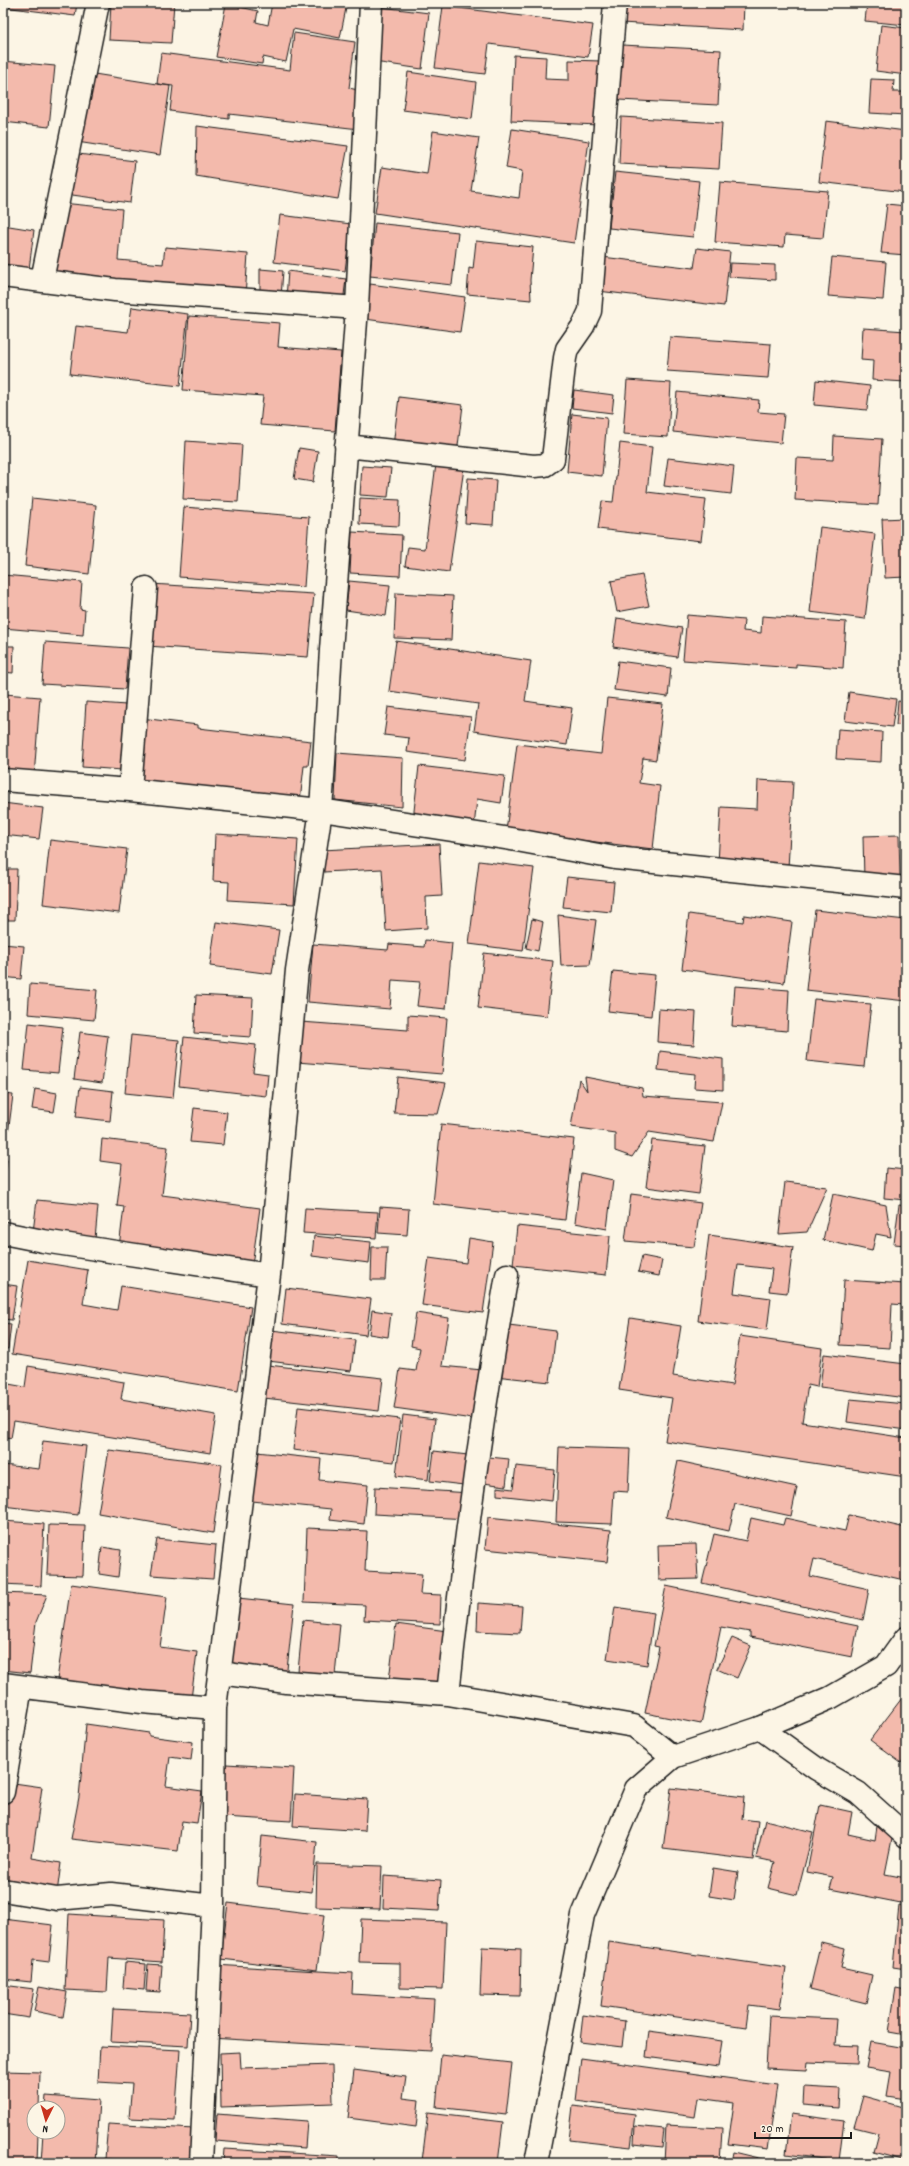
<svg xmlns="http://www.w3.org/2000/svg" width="909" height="2166" font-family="Dekko,sans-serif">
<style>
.building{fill:#f3baac;stroke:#1c1c1c}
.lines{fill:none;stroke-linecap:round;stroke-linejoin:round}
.street-casing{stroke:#1c1c1c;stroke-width:25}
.secondary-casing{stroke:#1c1c1c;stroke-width:25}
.street{stroke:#fcf5e5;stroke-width:22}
.secondary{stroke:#fcf5e5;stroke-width:22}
</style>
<rect width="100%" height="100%" fill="#fcf5e5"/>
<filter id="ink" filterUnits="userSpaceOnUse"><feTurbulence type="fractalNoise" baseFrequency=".025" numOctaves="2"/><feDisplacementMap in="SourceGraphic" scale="8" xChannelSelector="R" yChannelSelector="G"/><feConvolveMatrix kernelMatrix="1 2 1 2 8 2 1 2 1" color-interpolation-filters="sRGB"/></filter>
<g filter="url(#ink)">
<!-- building -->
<path class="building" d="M4,3h73l-2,13 -71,-9z
M111,3h63l-3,40 -62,-3z
M245,3h13l-2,4z
M272,3h75l-7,35 -47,-9 -7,33 -23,-5 -1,7 -46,-7 10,-53 32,7 -2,11 12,3z
M622,3h122l-1,27 -122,-7z
M867,3h39v22l-41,-4z
M443,6l150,19 -5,32 -99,-13 -4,30 -50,-6z
M381,7l48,6 -7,56 -48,-7z
M881,25l25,3v47l-30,-4z
M294,33l61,9 -6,46 13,3 -3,38 -130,-15v5l-59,-8 3,-25 -16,-2 4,-31 129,17z
M622,45l99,5 -3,55 -99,-5z
M514,55l32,2 -1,22 24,1v-20l32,1 -3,64 -87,-4z
M3,61l52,5 -6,61 -46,-5z
M408,72l68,10 -4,37 -69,-9z
M88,73l82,13 -10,69 -83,-13z
M871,79l23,1 -1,12h13v36v-13l-37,-2z
M621,117l101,6 -3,46 -100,-5z
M826,121l80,10 -1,61 -86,-10z
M197,126l151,20 -10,53 -142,-23z
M512,129l77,12 -15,102 -199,-30 7,-46 45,7 6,-43 46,7 -8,53 48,7 3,-27 -16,-3z
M70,153l65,8 -5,42 -65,-9z
M615,172l84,9 -6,56 -84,-9z
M720,182l108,9 -5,47 -38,-3 -1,12 -69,-5z
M62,203l60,6 -4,51 45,4 2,-17 83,7 -3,43 -198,-24z
M887,204l19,2v49l-25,-2z
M280,215l71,9 -6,47 -71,-9z
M375,223l83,9 -6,53 -82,-9z
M3,225l31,5 -6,47 -25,-3z
M476,241l57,6 -3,33 1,20 -64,-6 2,-26 4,1z
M697,248l33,4 -6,54 -126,-15 4,-34 92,11z
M832,257l54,5 -3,38 -55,-4z
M730,263l45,2v15l-46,-3z
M260,269l23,2 -2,26 -21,-1z
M288,271l58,8 -3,24 -57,-4z
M370,284l95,13 -5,35 -95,-13z
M132,307l56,7 -8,72 -110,-12 6,-48 52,6z
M189,316l91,7 -2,24 63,5 -6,79 -75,-6 3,-29 -80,-6z
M863,328l43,3v51l-34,-2 1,-19 -12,-1z
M670,337l101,7 -3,34 -101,-7z
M627,380l44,3 -3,54 -45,-3z
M816,380l54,6 -3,24 -53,-5z
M574,390l40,5 -2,18 -40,-5z
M677,392l82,8 -1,12 26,2 -3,29 -108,-11z
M399,397l64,8 -6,49 -64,-8z
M572,414l35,4 -5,58 -35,-4z
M834,436l48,3 -4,66 -83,-5 2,-42 36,2z
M186,441l56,4 -4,57 -55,-3z
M620,443l32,4 -5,45 59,7 -5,42 -103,-12 4,-28 11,1z
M299,448l19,3 -5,31 -19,-3z
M668,458l66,8 -3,28 -67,-8z
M436,464l28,4 -15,104 -44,-6 3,-19 17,2z
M362,466l29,2 -3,29 -28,-2z
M468,478l28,2 -3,45 -28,-2z
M32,498l64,7 -7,69 -64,-8z
M360,498l40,2 -1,26 -40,-2z
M184,507l125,10 -5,70 -125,-10z
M906,518v59l-21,1 -3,-59z
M820,527l55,7 -10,85 -55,-7z
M352,532l50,3 -2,41 -50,-3z
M3,575l79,7 -2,27 5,1 -2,25 -80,-7z
M642,575l7,31 -32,6 -6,-31z
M349,581l41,4 -4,31 -40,-6z
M151,584l163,10 -6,63 -161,-11z
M396,593l57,3 -2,44 -57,-2z
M687,615l57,5 -1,11 18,2 1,-17 84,6 -3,46 -47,-4v4l-113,-8z
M617,618l65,10 -5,29 -64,-10z
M396,641l135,20 -6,40 47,7 -5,37 -93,-14 4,-27 -89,-13z
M45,642l83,6 -3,41 -83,-5z
M3,646h11l-1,27 -10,-1z
M618,661l53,7 -3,29 -54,-7z
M849,692l47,7 -4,28 -47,-6z
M5,694l35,3 -6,80 -31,-3z
M607,698l56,6 -7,56 -13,-2 -4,25 21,3 -7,63 -147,-18 11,-87 84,10z
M898,701l8,1v24l-10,-1z
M86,702l40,3 -4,65 -40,-3z
M388,707l83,10 -6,43 -58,-8 2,-14 -25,-3z
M141,718l57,7v3l113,13 -3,25h-4l-4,35 -164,-16z
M838,729l44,3 -1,30 -45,-3z
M337,753l66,5 -1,49 -67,-7z
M419,766l86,10 -4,27 -24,-4 -3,28 -61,-7z
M758,780l35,2 -5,86 -70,-4 3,-57 36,2z
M3,803l40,5 -4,31 -36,-4z
M215,834l83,5 -4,65 -66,-4 1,-18 -16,-1z
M899,835l1,42 -36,2 -1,-43z
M50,840l77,9 -8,64 -76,-9z
M439,844l3,52 -16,1 1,31 -41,3 -4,-62 -59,3 -1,-22z
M479,861l55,7 -11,83 -54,-7z
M3,869h14l-2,51h-12z
M567,877l47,5 -3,30 -48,-5z
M815,910l91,10v81l-100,-11z
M689,914l54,8 1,-7 48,7 -8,61 -102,-14z
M558,915l38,5 -6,45 -29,1z
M532,919l11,3 -5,29 -12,-3z
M216,922l63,8 -7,44 -62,-8z
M425,940l27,3 -6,66 -29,-3 3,-24 -28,-2 -2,29 -82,-7 5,-58 75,6 1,-6 35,3z
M3,944l21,2 -3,33 -18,-2z
M484,953l69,8 -6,55 -69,-8z
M613,971l42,4 -4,41 -43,-5z
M30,984l67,6 -3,30 -66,-6z
M735,986l54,4 -2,41 -55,-5z
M196,995l57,3 -2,39 -57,-4z
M814,999l57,5 -7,63 -57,-6z
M659,1009l37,3 -2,33 -37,-3z
M408,1015l39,3 -5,56 -145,-12 4,-40 107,8z
M29,1023l34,4 -5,46 -34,-3z
M80,1032l28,4 -6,47 -28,-4z
M131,1035l48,5 -6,58 -48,-5z
M184,1037l72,8 -3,27 15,2 -2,22 -87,-10z
M660,1051l63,8v31l-29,-2 1,-14 -37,-4z
M398,1077l48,6 -8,31 -44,-1z
M585,1077l57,11 1,8 79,6 -8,40 -65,-10 -17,25 -17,-6v-18l-44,-6 8,-48 8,12z
M80,1087l33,4 -3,30 -34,-4z
M35,1089l22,4 -3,19 -22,-3z
M3,1094l10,1 -7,55h-3z
M194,1108l33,4 -4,33 -33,-3z
M441,1124l133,15 -9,81 -132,-16z
M102,1139l66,8 -6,48 98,13 -8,57 -133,-18 5,-40 -7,-1 5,-42 -22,-3z
M652,1140l53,6 -6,48 -53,-7z
M3,1158l4,1 -4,31z
M886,1168l20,2v30l-22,-2z
M581,1173l32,7 -6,49 -32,-6z
M785,1182l42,5 -20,45 -28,2z
M631,1194l70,9 -7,44 -69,-6z
M833,1194l53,11 5,32 -15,-3 -4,17 -49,-11z
M37,1200l61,6 -3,33 -62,-7z
M899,1205l7,1v39l-12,-1z
M380,1207l29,2 -2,26 -29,-2z
M305,1208l73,4 -2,26 -73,-5z
M517,1226l93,10 -4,39 -93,-10z
M709,1235l84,12 -6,46 -18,-2 3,-22 -34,-4 -4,28 37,5 -4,32 -69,-9z
M314,1236l57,6 -2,21 -57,-7z
M469,1238l24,4 -10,71 -61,-8 7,-47 37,5z
M372,1247h15l-2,33h-14z
M642,1256l20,4 -3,16 -21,-4z
M28,1260l60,10 -5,34 34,6 4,-24 130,21 -13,84 -226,-37z
M844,1280l61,4 -1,21 -12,-1 -2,44 -50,-3z
M3,1284l14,2 -5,34 -9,-1z
M286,1288l85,11 -5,36 -84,-11z
M372,1310l19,3 -3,24 -19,-3z
M416,1313l33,5 -7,48 40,4 -9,49 -79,-11 6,-39 16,2 4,-23 -9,-2z
M630,1318l51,8 -8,50 59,9 8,-49 82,12 -5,39 -9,-2 -6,37 104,16v39l-241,-36 7,-43 -53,-8z
M3,1323l8,1 -3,25 -5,-1z
M501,1324l55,7 -6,51 -55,-6z
M271,1330l84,10 -4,31 -83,-10z
M824,1354l82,10v34l-86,-11z
M268,1365l115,13 -4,33 -115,-13z
M28,1366l96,16 -3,17 95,16 -6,38 -196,-32 -3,17 -8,-2v-53l22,4z
M850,1399l56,5v26l-59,-8z
M298,1407l102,12 -6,43 -101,-12z
M403,1415l32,4 -7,61 -32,-4z
M43,1441l43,5 -8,69 -75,-9v-41l36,4z
M559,1447l71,2 -2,43 -14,-1 -2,33 -56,-2z
M109,1450l113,14 -9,69 -115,-20z
M434,1451l42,5 -4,30 -42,-5z
M257,1452l64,7 -2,21 49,5 -4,39 -34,-4 1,-11 -79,-8z
M479,1456l30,3 -3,27 -30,-4z
M678,1461l119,26 -6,29 -56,-12 -6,27 -63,-14z
M516,1466l39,4 -3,31 -55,-6v-8l16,2z
M375,1487l95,6 -2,26 -94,-5z
M849,1515l57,13v43l-2,9 -90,-21 -4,17 59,13 -6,31 -161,-37 12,-49 32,7 5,-23 32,7 2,-7 60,13z
M488,1517l123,13 -4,32 -122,-13z
M3,1521l41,3 -3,62 -38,-2z
M49,1525l36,1 -2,50 -36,-1z
M307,1528l60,3 -2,40 57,3 -2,20 21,1 -1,29 -76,-4 1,-15 -61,-3z
M157,1539l59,6 -3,34 -62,-4z
M696,1544l2,35 -39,1 -1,-35z
M102,1547l19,3 -3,27 -19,-3z
M71,1584l96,13 -7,50 37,5 -6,47 -134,-19z
M666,1586l192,40 -6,31 -102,-20v-5l-29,-5 -20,97 -56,-11 14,-66 -5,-1z
M3,1593l44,2 -11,27 -6,51 -27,-3z
M238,1598l56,6 -8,75 -56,-6z
M478,1603l44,3 -2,27 -43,-2z
M615,1607l39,6 -7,52 -40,-6z
M303,1620l37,4 -5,51 -37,-4z
M396,1624l51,7 -2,64 -57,-7z
M732,1638l19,8 -14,32 -20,-9z
M902,1698l4,3v55l-5,7 -31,-23z
M86,1724l63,9v3l44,6 -2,18 -21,-3 -4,29 36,5 -5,32 -15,-2 -4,30 -107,-12 8,-42z
M226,1764l68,4 -3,53 -68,-4z
M7,1782l35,5 -10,71 29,5 -4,30 -54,-7v-73z
M671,1788l73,9 -2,22 16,2 -5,39 -90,-11z
M295,1794l72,5 -2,32 -72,-5z
M820,1805l32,7 -4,22 27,6 2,-14 17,3 -9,45 21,4 -5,25 -71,-14 3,-12 -26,-5z
M765,1820l48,12 -16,63 -29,-7 7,-26 -19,-4z
M262,1836l55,6 -5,50 -55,-6z
M317,1864l65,2 -2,43 -64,-2z
M713,1868l25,4 -4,28 -25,-4z
M384,1876l57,4 -2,31 -56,-3z
M228,1903l96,12 -7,55 -96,-11z
M899,1905l7,1v63l-13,-2z
M69,1914l95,6 -2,42 -53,-4 -2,34 -42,-2z
M3,1919l50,6 -4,37 -16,-2 -2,22 -28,-3z
M361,1919l85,3 -3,67 -43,-1v-25l-41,-1z
M609,1942l177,26 -6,41 -31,-4 -3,22 -145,-21z
M821,1942l24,6 -4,20 31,7 -6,28 -56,-14z
M482,1947l39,2 -1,47 -40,-1z
M125,1962l21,2 -2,26 -21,-2z
M148,1964l14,1 -2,27 -14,-1z
M214,1965l139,8 -1,21 82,5 -3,52 -221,-13z
M3,1985l31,4 -5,29 -26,-4z
M39,1987l28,5 -4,25 -29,-6z
M896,1988l10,2v45l-17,-3z
M113,2009l77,4 -2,33 -77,-4z
M583,2015l42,6 -3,26 -42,-5z
M769,2016l68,3 -2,26 23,1 -1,18 -49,-2 -1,8 -41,-2z
M649,2031l73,10 -4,26 -72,-10z
M871,2042l35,6v51l-19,-3 4,-24 -25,-4z
M100,2046l80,4 -5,70 -46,-2 3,-34 -34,-2z
M240,2052l1,16 91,-3 1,38 -112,4 -1,-54z
M441,2055l71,8 -6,52 -70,-8z
M581,2058l196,27 -9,64 -40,-5 6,-41 -36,-5 -3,19 -119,-16z
M354,2070l52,7 -3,21 16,2 -3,27 -68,-9z
M3,2071l37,1 -1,36h-5v24h4l-1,31h-34z
M804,2087l36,2 -1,19 -36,-3z
M46,2096l53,4 -4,63h-54l2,-31h15v-24h-13z
M863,2096l43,12v53l-33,-9 5,-19 -24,-6z
M573,2106l62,8 -4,33 -62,-7z
M428,2113l75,9 -5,41 -76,-2z
M217,2114l90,7 -2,27 -90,-7z
M791,2114l53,7 -5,40 -53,-7z
M108,2124l86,5 -2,34h-54v-2l-33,-2z
M666,2125l56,3 -2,35h-56z
M635,2126l29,3 -2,18 -28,-3z
M224,2149l115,7v7h-116z
M733,2152l46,11h-48z"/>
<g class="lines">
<!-- street casing -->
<g class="street-casing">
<path id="street" d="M3,276l112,14 242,18
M42,280l56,-277
M346,446l188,20 11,-1 8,-6 12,-101 2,-9 16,-23 7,-15 25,-308
M3,780l127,10 191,20 190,29 104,19 291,30
M130,790l16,-202
M3,1233l40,8 226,34
M220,1673l66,9 162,12 186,32 39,31
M3,1684l139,18 73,6
M448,1694c15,-141 34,-280 59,-419
M760,1728l57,41 41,24 48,43
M3,1792l18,-105
M3,1890l54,9 54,-5 102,12
M201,2163l12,-257 2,-198 54,-433 28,-305 24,-160 10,-160 26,-342 14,-305"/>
</g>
<!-- secondary casing -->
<g class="secondary-casing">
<path id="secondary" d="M536,2163l47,-248 53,-126 37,-32 87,-29 70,-30 56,-32 20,-28"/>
</g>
<!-- street -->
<use href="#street" class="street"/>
<!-- secondary -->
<use href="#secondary" class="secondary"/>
</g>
</g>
<!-- margin -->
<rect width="909" height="2166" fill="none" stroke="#fcf5e5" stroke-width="16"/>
<rect x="8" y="8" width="893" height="2150" fill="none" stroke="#1c1c1c" stroke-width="1.5" filter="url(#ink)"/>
<!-- north arrow -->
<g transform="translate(46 2120) rotate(185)"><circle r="19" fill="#fcf5e5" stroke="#a29e95"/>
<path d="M0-3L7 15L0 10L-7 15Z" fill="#c8321e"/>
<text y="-6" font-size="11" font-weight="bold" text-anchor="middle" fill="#1c1c1c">N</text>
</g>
<!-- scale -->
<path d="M755 2132v6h96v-6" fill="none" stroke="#1c1c1c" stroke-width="2"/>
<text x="761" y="2132" font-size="12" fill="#1c1c1c" stroke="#fcf5e5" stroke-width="3" paint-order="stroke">20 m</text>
</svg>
